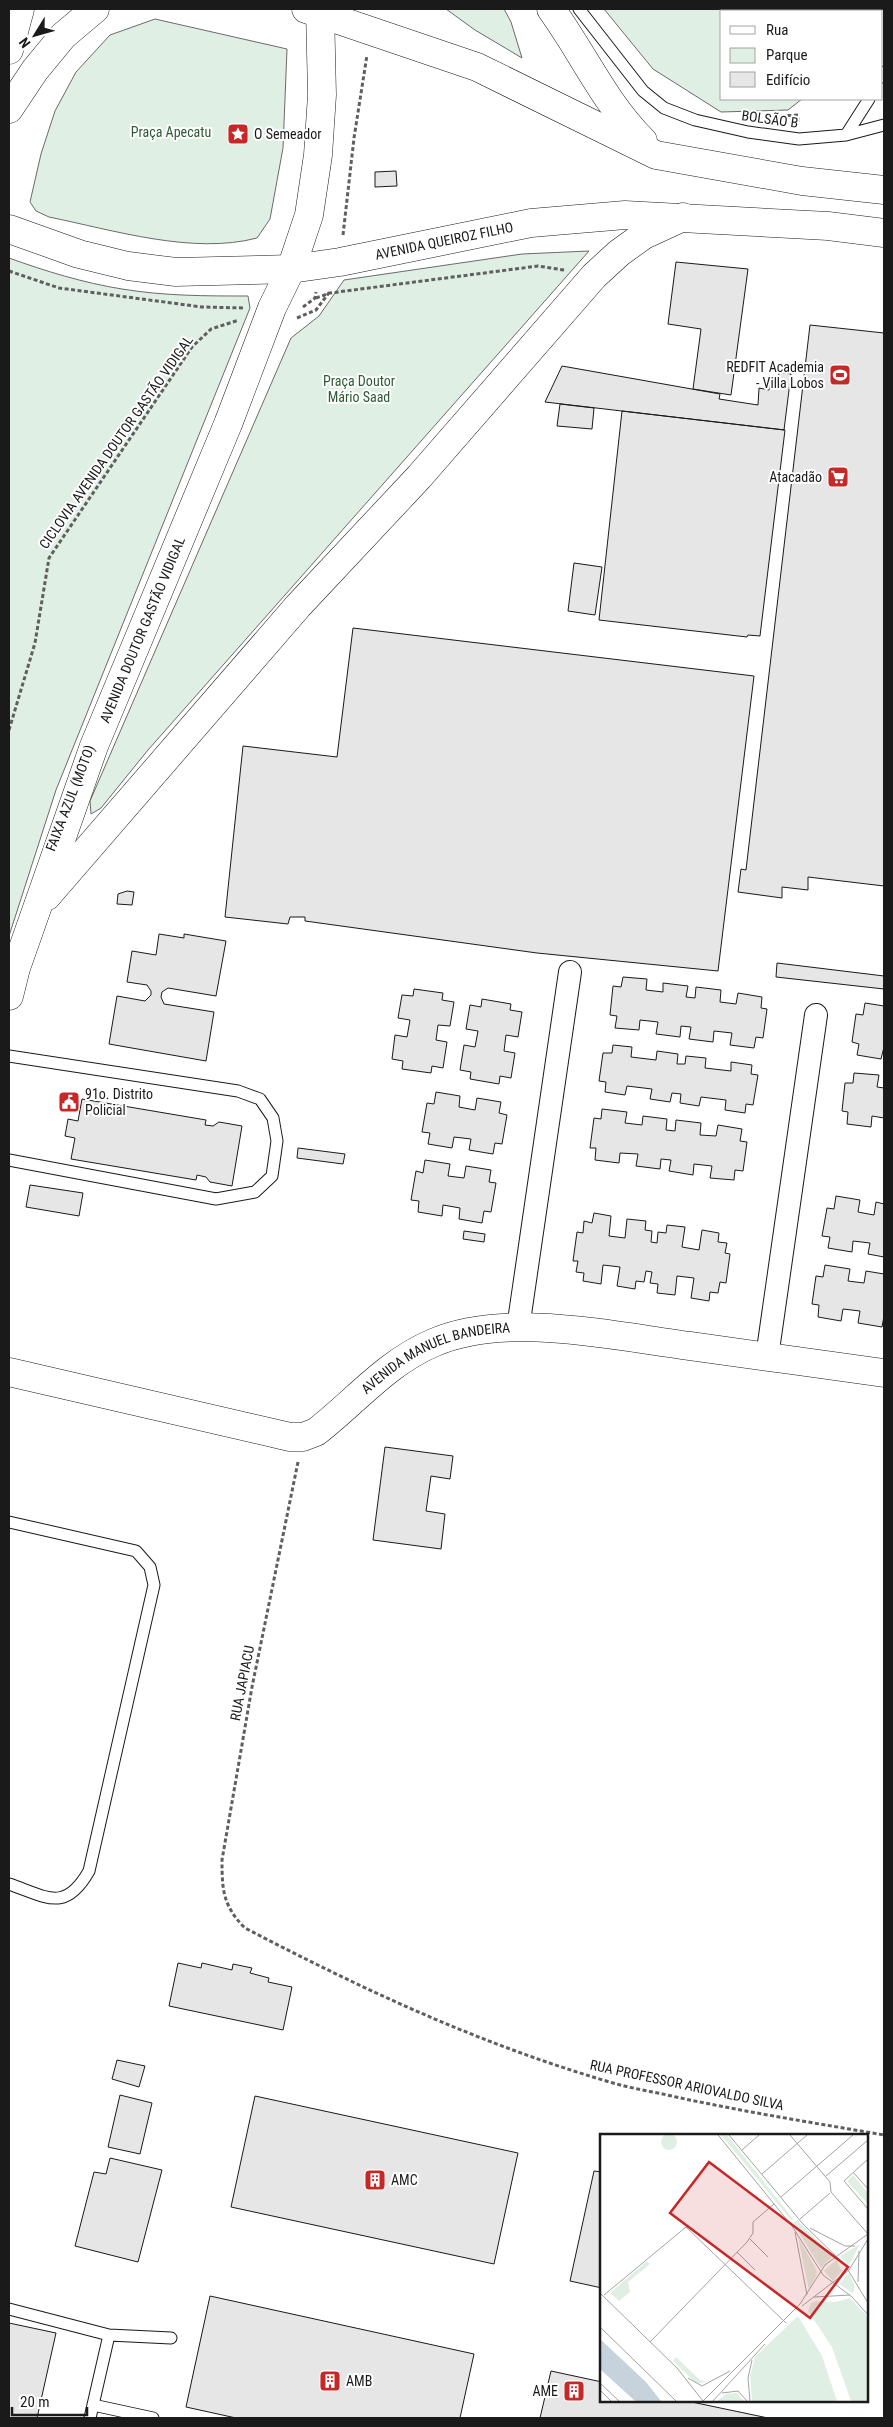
<svg xmlns="http://www.w3.org/2000/svg" width="893" height="2427" font-family="'Roboto Condensed',sans-serif">
<style>
.green{fill:#e0efe3;stroke:#6a6a6a}
.building{fill:#e6e6e6;stroke:#1a1a1a}
.lines{fill:none;stroke-linecap:round;stroke-linejoin:round}
.lane-casing{stroke:#1a1a1a;stroke-width:13}
.street-casing{stroke:#1a1a1a;stroke-width:24}
.secondary-casing{stroke:#1a1a1a;stroke-width:29}
.highway-casing{stroke:#1a1a1a;stroke-width:29}
.path{stroke:#5f5f5f;stroke-width:3;stroke-dasharray:4 2.5;stroke-linecap:butt}
.lane{stroke:#fff;stroke-width:11}
.street{stroke:#fff;stroke-width:22}
.secondary{stroke:#fff;stroke-width:28}
.highway{stroke:#fff;stroke-width:28}
.labels{text-anchor:middle;dominant-baseline:central;stroke-width:4;stroke-linejoin:round;paint-order:stroke}
.street-label{font-size:14px;fill:#1a1a1a;stroke:#fff}
.park-label{font-size:14px;fill:#2b5a34;stroke:#fff}
.poi-label{font-size:14px;fill:#1a1a1a;stroke:#fff;text-anchor:start}
.inset-road{fill:none;stroke:#a3a3a3;stroke-width:1}
.view{fill:#c62828;fill-opacity:0.15;stroke:#c62828;stroke-width:2.5}
.inset-edge{fill:none;stroke:#1a1a1a;stroke-width:2.5}
</style>
<rect width="100%" height="100%" fill="#fff"/>
<!-- green -->
<path class="green" d="M446,9h58l7,13 11,36 -47,-28z
M604,9h250l-1,2h-131v88h80l-14,11 -67,2 -68,-43z
M155,19l132,30 -4,99 -13,71 -13,19c-64,17 -144,-8 -208,-21l-13,-6 -6,-9 11,-48 14,-43 21,-39 34,-37z
M589,251l-441,499 -47,58 -10,6 -1,-13 201,-463 28,-22 25,-36 178,-26z
M9,258c36,13 75,25 113,31 42,7 84,7 126,7l2,12 -194,482 -47,146z"/>
<!-- building -->
<path class="building" d="M396,171l1,15 -22,1v-15z
M676,262l72,7 -17,126 -38,-6 8,-60 -33,-5z
M810,325l74,8v553l-76,-9v13l-26,-3v11l-44,-6 3,-23 5,1z
M562,366l158,28 -1,5 39,6 1,-17 10,2 1,-7 8,2 1,-13 12,2 -7,56 -239,-28z
M560,404l34,4 -2,21 -35,-3z
M622,411l163,19 -25,206 -12,-1 -1,2 -148,-17z
M574,563l28,4 -7,48 -27,-4z
M353,628l401,48 -36,295 -181,-18 -232,-32v-4h-15l-2,7 -63,-7 18,-171 94,11z
M127,891l7,1 -2,13 -15,-1 1,-10z
M159,934l25,4v-4l42,7 -10,55 -48,-8 -6,4 -1,5 3,7 50,8 -8,49 -97,-17 8,-48 28,5 6,-6v-4l-4,-6 -20,-3 5,-31 24,4z
M777,963l107,13v13l-108,-12z
M623,977l24,2 -1,11 17,2v-9l25,3 -2,11 9,1 1,-11 25,3 -1,12 16,2 2,-11 24,4 -1,11 6,1 -4,29 -7,-1 -2,11 -24,-3 2,-12 -18,-2 -1,11 -24,-3 2,-12 -10,-1 -1,11 -24,-3 2,-12 -18,-2 -1,10 -24,-2 2,-12 -7,-1 3,-29 8,1z
M414,989l29,4 -1,7 12,2 -4,24 -12,-1 -2,15 11,2 -4,26 -11,-2 -1,7 -29,-4 1,-8 -11,-2 3,-24 12,2 3,-17 -12,-2 4,-23 11,1z
M482,999l29,5 -1,6 12,2 -4,25 -12,-2 -2,16 11,2 -4,25 -11,-2 -1,8 -29,-5 1,-7 -11,-2 4,-25 11,2 3,-16 -12,-2 4,-24 11,2z
M865,1003l19,3v41l-3,12 -24,-4 2,-11 -7,-2 4,-28 7,1z
M613,1045l19,2 -1,10 25,3 1,-9 21,3 -1,10h8l1,-8 20,2 -1,10 26,3v-9l21,3 -1,9 7,1 -5,30 -7,-1 -1,9 -20,-3 1,-10 -25,-3 -2,9 -19,-3 1,-9 -9,-1 -2,9 -20,-3 2,-10 -25,-3 -2,9 -20,-3 1,-10 -7,-1 4,-28h9z
M854,1073l25,2 -2,12 7,1v30l-12,-2 -1,11 -24,-3 1,-12 -6,-1 3,-28h8z
M436,1092l24,4 -1,11 16,3 2,-12 24,4 -2,11 8,2 -5,29 -7,-1 -2,11 -24,-4 2,-11 -17,-2 -2,11 -24,-4 2,-11 -8,-1 5,-29 7,1z
M82,1099l124,21 -1,5 8,1 6,-4 23,4 -10,60 -22,-4 -4,-5 -9,-2 -1,5 -125,-21 4,-21 -10,-2 3,-17 10,2z
M602,1109l25,3 -2,11 17,2 1,-9 24,3 -1,11 9,1 1,-11 25,3 -1,12 16,1 2,-11 24,4 -2,12 7,1 -4,29 -8,-1 -1,10 -24,-2 2,-12 -18,-2 -1,11 -24,-4 2,-11 -10,-1 -1,10 -24,-3 2,-12 -18,-1 -1,10 -24,-3 1,-12h-6l4,-30 7,1z
M298,1148l47,6 -2,10 -46,-6z
M425,1160l25,4 -2,12 16,2 2,-12 25,4 -2,12 7,1 -5,29 -7,-1 -2,12 -23,-4 1,-11 -17,-3 -1,11 -24,-4 1,-11 -8,-1 5,-29 7,2z
M30,1185l53,8 -4,23 -53,-9z
M836,1196l24,4 -2,12 16,3 2,-13 8,2v53l-16,-3 2,-11 -17,-2 -1,11 -24,-4 2,-11 -8,-1 5,-28 7,1z
M594,1213l17,3 -2,20 16,2 2,-19 19,2 -1,9 7,1 -1,11 6,1 1,-11 8,1 1,-8 18,2 -3,20 17,3 3,-20 17,3 -1,9 9,1 -2,10 5,1 -4,29 -6,-1 -2,11 -8,-1 -1,9 -18,-3 3,-20 -17,-2 -2,19 -18,-2 1,-9 -8,-1 2,-11 -6,-1 -2,11 -8,-1 -1,8 -18,-3 3,-19 -17,-2 -2,19 -18,-3 1,-8 -8,-1 2,-11h-5l4,-29 6,1 1,-12 8,2z
M464,1231l21,3 -1,8 -21,-3z
M825,1265l25,4 -2,12 16,2 2,-12 18,3v42l-2,11 -24,-4 2,-12 -17,-2 -2,12 -23,-4 1,-12 -7,-1 4,-28 7,1z
M385,1447l68,9 -3,23 -19,-3 -5,35 19,3 -4,35 -68,-9z
M178,1963l23,5 1,-5 30,7 1,-6 19,4 -2,5 19,5 -1,4 24,5 -9,43 -114,-24z
M117,2060l28,6 -6,21 -27,-8z
M120,2095l32,8 -12,51 -32,-7z
M255,2096l263,57 -24,111 -263,-57z
M110,2158l52,12 -24,92 -63,-16 19,-74 12,2z
M594,2171l8,1v116l-32,-7z
M210,2296l264,58 -14,64h-224l-50,-11z
M9,2323l47,10 -19,85h-28z
M551,2371l51,11v19h85l81,17h-228z"/>
<g class="lines">
<!-- lane casing -->
<g class="lane-casing">
<path id="lane" d="M579,9l64,82 21,17 31,12 53,12 51,7 47,-4 38,-10
M882,77l2,-5
M846,135l23,-36
M9,1056l229,35 22,8 13,19 4,23 -5,35 -17,16 -39,7 -207,-39
M9,1522l127,29 14,16 4,18 -65,286c-24,42 -42,26 -80,13
M9,2309l100,26 62,3
M93,2405l60,13
M90,2418l19,-83"/>
</g>
<!-- street casing -->
<g class="street-casing">
<path id="street" d="M518,1328l52,-356
M767,1357l49,-342"/>
</g>
<!-- secondary casing -->
<g class="secondary-casing">
<g id="secondary">
<path id="s1" d="M9,1372l281,65h13l13,-5c39,-30 70,-69 117,-89 72,-32 180,-7 257,3 65,9 129,18 194,27"/>
</g>
</g>
<!-- highway casing -->
<g class="highway-casing">
<g id="highway">
<path d="M306,9l171,58 179,88 146,26 82,9"/>
<path d="M551,9c32,44 53,93 92,132"/>
<path d="M9,50l11,-41"/>
<path d="M9,109l26,-39 28,-34 32,-27"/>
<path id="s2" d="M9,229l70,25 49,12 48,6 115,-3 49,-7 191,-39 94,-8 203,11 56,7"/>
<path d="M47,896l251,-290 121,-129 175,-201 25,-23 25,-18 39,-18"/>
<path id="s3" d="M9,996l7,-28 78,-222 134,-322 44,-116 19,-39 18,-54 9,-60 4,-60 -2,-86"/>
</g>
</g>
<!-- path -->
<path class="path" d="M781,116l17,-1v7
M343,235l11,-97 13,-83
M9,271l50,17 143,19 43,1
M316,298l14,-5 208,-27 26,4
M303,307l12,-9 1,-6
M297,318l19,-8 15,-20
M9,730l26,-87 14,-85 143,-211 19,-18 28,-9
M298,1462l-46,225 -30,173c0,30 1,46 23,68 121,63 237,117 368,155 21,6 42,9 63,14 69,15 139,26 208,38"/>
<!-- lane -->
<use href="#lane" class="lane"/>
<!-- street -->
<use href="#street" class="street"/>
<!-- secondary -->
<use href="#secondary" class="secondary"/>
<!-- highway -->
<use href="#highway" class="highway"/>
</g>
<!-- icons -->
<defs>
<g id="sight-square" transform="scale(1.125)"><rect x="-9" y="-9" width="18" height="18" rx="4" fill="#c62828" stroke="#fff"/><path d="M0-6L1.8-2.2L6-1.7L2.9 1.2L3.7 5.4L0 3.3L-3.7 5.4L-2.9 1.2L-6-1.7L-1.8-2.2Z" fill="#fff"/></g>
<g id="stadium-square" transform="scale(1.125)"><rect x="-9" y="-9" width="18" height="18" rx="4" fill="#c62828" stroke="#fff"/><path d="M0-5a6.5 5 0 1 0 0 10a6.5 5 0 1 0 0-10ZM-3.5-1.8h7v3.6h-7Z" fill="#fff"/></g>
<g id="supermarket-square" transform="scale(1.125)"><rect x="-9" y="-9" width="18" height="18" rx="4" fill="#c62828" stroke="#fff"/><path d="M-6-5.5h2.5l.6 2H6L4.5 2H-2.5L-4.4-4H-6ZM-1.5 3.2a1.3 1.3 0 1 0 .1 0ZM3 3.2a1.3 1.3 0 1 0 .1 0Z" fill="#fff"/></g>
<g id="civic-square" transform="scale(1.125)"><rect x="-9" y="-9" width="18" height="18" rx="4" fill="#c62828" stroke="#fff"/><path d="M-.6-6.5H3V-4.5H.6V-3L4-1V1h2V6H-6V1h2V-1L-.6-3ZM-1.2 2.5V6h2.4V2.5Z" fill="#fff"/></g>
<g id="building-square" transform="scale(1.125)"><rect x="-9" y="-9" width="18" height="18" rx="4" fill="#c62828" stroke="#fff"/><path d="M-4-6H4V6H1V3H-1V6H-4ZM-2.5-4.3h1.7v1.8h-1.7ZM.8-4.3h1.7v1.8H.8ZM-2.5-1h1.7V.8h-1.7ZM.8-1h1.7V.8H.8Z" fill="#fff"/></g>
</defs>
<g fill-rule="evenodd">
<use href="#sight-square" x="238" y="134"/>
<use href="#stadium-square" x="840" y="375"/>
<use href="#supermarket-square" x="838" y="477"/>
<use href="#civic-square" x="69" y="1102"/>
<use href="#building-square" x="375" y="2180"/>
<use href="#building-square" x="330" y="2381"/>
<use href="#building-square" x="574" y="2391"/>
</g>
<g class="labels">
<!-- street labels -->
<g class="street-label">
<text transform="translate(770 119) rotate(8)">BOLSÃO B</text>
<text stroke="none"><textPath href="#s2" startOffset="444">AVENIDA QUEIROZ FILHO</textPath></text>
<text transform="translate(116 442) rotate(-55)">CICLOVIA AVENIDA DOUTOR GASTÃO VIDIGAL</text>
<text stroke="none"><textPath href="#s3" startOffset="390">AVENIDA DOUTOR GASTÃO VIDIGAL</textPath></text>
<text transform="translate(70 798) rotate(-69)">FAIXA AZUL (MOTO)</text>
<text stroke="none"><textPath href="#s1" startOffset="460">AVENIDA MANUEL BANDEIRA</textPath></text>
<text transform="translate(242 1683) rotate(-79)">RUA JAPIACU</text>
<text transform="translate(687 2085) rotate(12)">RUA PROFESSOR ARIOVALDO SILVA</text>
</g>
<!-- park labels -->
<g class="park-label">
<text x="171" y="132">Praça Apecatu</text>
<text x="359" y="381">Praça Doutor<tspan x="359" dy="16">Mário Saad</tspan></text>
</g>
<!-- poi labels -->
<g class="poi-label">
<text x="254" y="134">O Semeador</text>
<text x="824" y="367" text-anchor="end">REDFIT Academia<tspan x="824" dy="16">- Villa Lobos</tspan></text>
<text x="822" y="477" text-anchor="end">Atacadão</text>
<text x="85" y="1094">91o. Distrito<tspan x="85" dy="16">Policial</tspan></text>
<text x="391" y="2180">AMC</text>
<text x="346" y="2381">AMB</text>
<text x="558" y="2391" text-anchor="end">AME</text>
</g>
</g>
<!-- overview -->
<g transform="translate(600 2134)">
<rect width="268" height="268" fill="#fff"/>
<path d="M61 8a8 8 0 1 1 16 0a8 8 0 1 1-16 0ZM121,1h6l67,85h-3zM253,41l14,17v11l-20,-22zM197,86l36,36 -12,12 -28,-45zM198,103l18,32 1,5 -8,16zM260,110l-11,21 -9,-9zM236,126l6,11 -9,10 -9,-10zM47,127l3,3 -22,18 2,10 -11,9 -9,-8zM249,139l6,14 -2,6 -14,-9zM250,164l17,18v85h-16l-19,-54 -24,-36 3,-8 5,-2 19,1zM198,182l24,40 15,45h-85l-2,-25 5,-19zM76,223l24,23 8,2 -12,1 -23,-22zM136,259l8,8h-27l9,-7z" fill="#e0efe3"/>
<path d="M0,205l46,43 15,19h-26l-35,-32z" fill="#c6d2dc"/>
<path class="inset-road" d="M118,1l74,91 31,49 29,22 16,18M129,1l74,89 42,41 23,38M190,1l40,47 1,10 37,42M142,16l17,-15M268,25l-24,22 24,28M253,38l15,17M162,40l45,-39M226,42l42,-36M181,63l72,-62M200,85l30,-26M210,94l35,18h10M195,98l12,63M150,105l18,18M137,118l18,18M237,122l31,-22M249,136l19,-31M258,148l1,-31M0,159l77,75 26,33M4,161l82,-68 100,96M214,163l36,-2M202,172l47,-36M0,193l76,74M50,208l97,-100 6,-9v-11l21,-18M88,244l14,8 28,-15M0,249l19,18M0,256l11,11M122,259l16,-2 9,10M103,267l97,-97 25,-39 12,-9M113,267l52,-57M150,267l-2,-23 4,-18"/>
<path class="view" d="M109,28l139,105 -38,51 -140,-105z"/>
<rect width="268" height="268" class="inset-edge"/>
</g>
<!-- border -->
<rect width="893" height="2427" fill="none" stroke="#1a1a1a" stroke-width="20"/>
<!-- legend -->
<rect x="720" y="10" width="162" height="90" fill="#ffffff" stroke="#a3a3a3"/>
<rect x="730" y="26" width="25" height="8" fill="#ffffff" stroke="#a3a3a3"/>
<text x="766" y="35" font-size="15" fill="#1a1a1a">Rua</text>
<rect x="730" y="48" width="25" height="15" fill="#e0efe3" stroke="#a3a3a3"/>
<text x="766" y="60" font-size="15" fill="#1a1a1a">Parque</text>
<rect x="730" y="72" width="25" height="15" fill="#e6e6e6" stroke="#a3a3a3"/>
<text x="766" y="85" font-size="15" fill="#1a1a1a">Edifício</text>
<!-- north arrow -->
<g transform="translate(35 35) rotate(233)" stroke="#ffffff" stroke-width="4" paint-order="stroke">
<path d="M0-4L9 19L0 12L-9 19Z" fill="#1a1a1a"/>
<text y="-8" font-size="14" font-weight="bold" text-anchor="middle" fill="#1a1a1a">N</text>
</g>
<!-- scale -->
<path d="M12 2407v8h75v-8" fill="none" stroke="#1a1a1a" stroke-width="2.5"/>
<text x="20" y="2407" font-size="15" fill="#1a1a1a" stroke="#ffffff" stroke-width="4" paint-order="stroke">20 m</text>
</svg>
